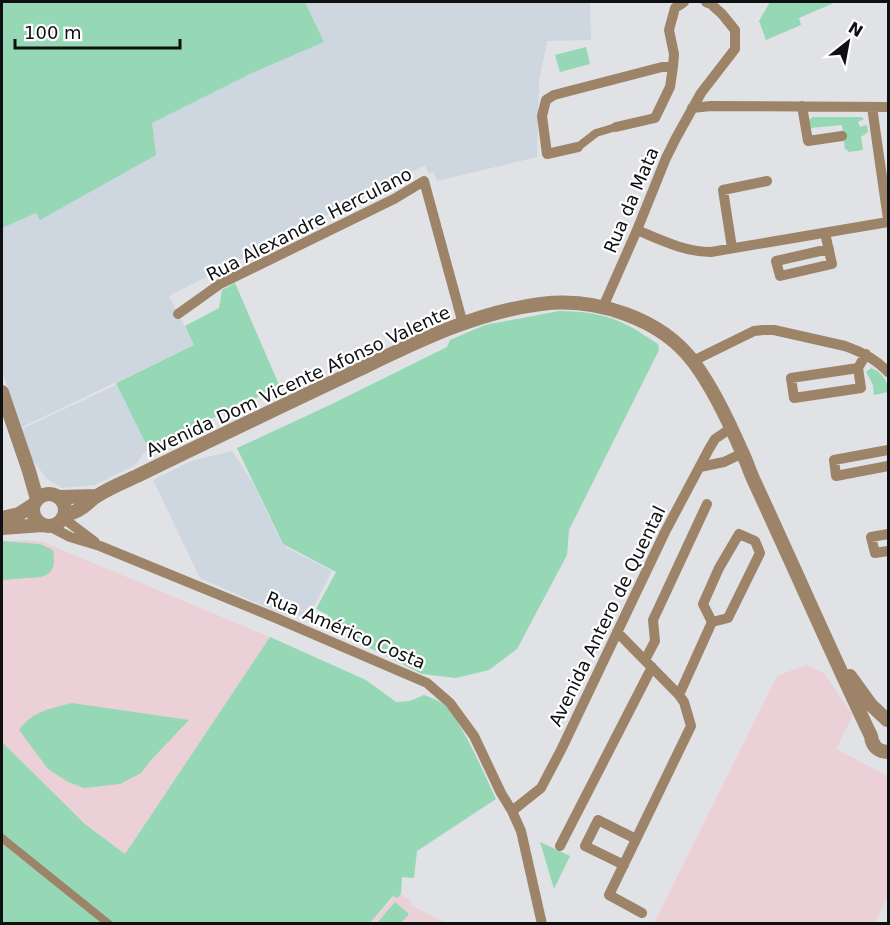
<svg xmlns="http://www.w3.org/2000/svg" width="890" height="925" font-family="'DejaVu Sans',sans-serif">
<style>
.built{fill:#ced6e0}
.education{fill:#ebd1d7}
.green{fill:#96d7b5}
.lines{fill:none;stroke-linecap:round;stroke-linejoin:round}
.pedestrian{stroke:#9d8368;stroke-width:8}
.minor{stroke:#9d8368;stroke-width:10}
.tertiary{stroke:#9d8368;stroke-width:14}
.labels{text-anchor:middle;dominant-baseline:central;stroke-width:4.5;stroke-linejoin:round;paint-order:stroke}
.street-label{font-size:18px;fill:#0f1011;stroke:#fff}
</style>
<rect width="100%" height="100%" fill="#e0e2e6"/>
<!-- built -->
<path class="built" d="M305,2h285l1,38 -44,1 -8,41 -2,75 -100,24 -4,-9 -4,2 -4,-9 -256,131 25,49 -172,82 -20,-56v-143l34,-15 3,6 113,-96 100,-50 72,-31z
M118,384l30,64 -13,17 -40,20 -33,3 -15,-9 -15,-20 -10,-30z
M232,451l21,32 28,59 6,6 45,23 -23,45 -25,-1 -84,-37 -47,-98 38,-19z"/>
<!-- education -->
<path class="education" d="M28,540l15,2 227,95 -145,217 -40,-30 -83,-82v-201z
M806,665l18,8 29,42 -17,34 52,27v121l-13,26h-221l123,-247z
M401,894l11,8 -1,3 35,18 -76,1 24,-28 3,2z"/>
<!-- green -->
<path class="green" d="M2,2h303l19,40 -72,31 -100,50 4,32 -116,65 -4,-7 -34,15z
M770,2h66l-37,16 2,7 -35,15 -7,-19z
M586,47l4,17 -30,8 -5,-17z
M813,117h48l3,2 -6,3 2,5 7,-2 1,7 -7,5 2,13 -15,2 -1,-3 -2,1 -3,-25 -32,3 -1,-8z
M235,283l45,104 -132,61 -32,-65 78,-38 -9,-19 34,-18 3,-18z
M559,311c24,0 48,3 70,15 10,5 19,12 29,18l1,6 -90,180 -2,25 -50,94 -28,21 -33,8 -34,-4 -64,-32 -2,-9 -26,-12 -2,-6 -12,-6 20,-37 -53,-28 -46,-96 95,-44 115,-57 3,-7 35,-15z
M871,368c10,3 18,14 17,24l-14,3 -1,-10 -7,-13z
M2,541l38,3 13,6c2,13 2,24 -12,27l-39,3z
M270,637l96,43 30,22 14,-1 14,-6c6,2 13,5 18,8 19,15 43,73 54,96l-79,52 -3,27 -12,-1 -1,17 -4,4 -4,-2 -23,27h-368v-181l83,82 40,30z
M72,703l117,17 -37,39 -11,14 -21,11 -36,4 -16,-6 -20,-13 -29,-39c15,-20 31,-21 53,-27z
M540,842l30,14 -16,33z
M395,902l14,12 -8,9h-24z"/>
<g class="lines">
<!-- pedestrian -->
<path class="pedestrian" d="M578,147l18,-14 20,-6
M2,838l107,86"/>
<!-- minor -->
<path class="minor" d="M673,67l1,-13 -5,-24 6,-22 9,-6
M802,106l6,35 34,-5
M872,107l16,112
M692,108l19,-2 177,1
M578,147l-31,7 -5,-38 4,-16 8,-5 108,-28h11l-3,20 -15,31 -39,9
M637,230c24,10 48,22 74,22l177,-30
M825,233l7,31 -52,12 -4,-15 53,-12
M732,248l-9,-58 44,-9
M603,307l34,-77 29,-72 10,-20 25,-45 34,-44v-19l-13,-16 -11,-10 -5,-2
M178,314l42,-30 174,-85 30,-18 39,143
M693,361l61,-30 9,-1h11l71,16c17,6 31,13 43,26
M858,368l-67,10 3,20 67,-10 -3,-20 8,-14
M888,450l-54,10 2,16 52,-10
M700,467l24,-5 19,-9
M63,518l32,24
M49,526l21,11 30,9 176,72 151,65 23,20 24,33 27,57 11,18 9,20 21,93
M888,534l-17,3 4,16 13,-2
M617,632l62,63 5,7 7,24 -82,169 33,18
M645,660l10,-19 -2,-21 54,-116
M679,695l33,-73 16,-4 32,-65 -5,-12 -16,-7 -20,34 -16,36 9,18
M512,811l29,-23 20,-38 104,-218 44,-83 6,-10 16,-11
M560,846l92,-179
M624,865l-39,-19 13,-26 38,19"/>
<!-- tertiary -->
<path class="tertiary" d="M2,392l27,79 8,28
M33 510a16 16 0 1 1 32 0a16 16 0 1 1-32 0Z
M60,497l37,-1
M64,516c5,-2 11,-4 16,-7 6,-3 11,-10 17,-13 12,-8 27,-14 40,-20 73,-36 147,-71 221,-106 58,-28 118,-58 183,-66 54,-7 121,14 154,60 19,26 34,58 47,88 5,10 8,21 13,31 39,84 76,169 116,253 1,10 7,16 17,16
M2,518l17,-4 14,-9
M2,528l41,-3
M850,676l21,29 16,15"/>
</g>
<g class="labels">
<!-- street labels -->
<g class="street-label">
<text transform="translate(631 200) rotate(-67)">Rua da Mata</text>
<text transform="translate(309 224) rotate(-27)">Rua Alexandre Herculano</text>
<text transform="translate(298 381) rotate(-25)">Avenida Dom Vicente Afonso Valente</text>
<text transform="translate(607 616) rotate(-64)">Avenida Antero de Quental</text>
<text transform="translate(346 630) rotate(23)">Rua Américo Costa</text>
</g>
</g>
<!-- border -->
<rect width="890" height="925" fill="none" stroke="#0f1011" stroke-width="6"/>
<!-- north arrow -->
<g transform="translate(848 42) rotate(31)" stroke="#ffffff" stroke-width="4.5" paint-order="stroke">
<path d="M0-4.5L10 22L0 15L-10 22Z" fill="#0f1011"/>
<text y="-9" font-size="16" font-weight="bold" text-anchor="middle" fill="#0f1011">N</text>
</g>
<!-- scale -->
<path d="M15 39v9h165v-9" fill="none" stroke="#0f1011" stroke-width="3"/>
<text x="24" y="39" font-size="18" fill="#0f1011" stroke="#ffffff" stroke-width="4.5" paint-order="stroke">100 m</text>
</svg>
